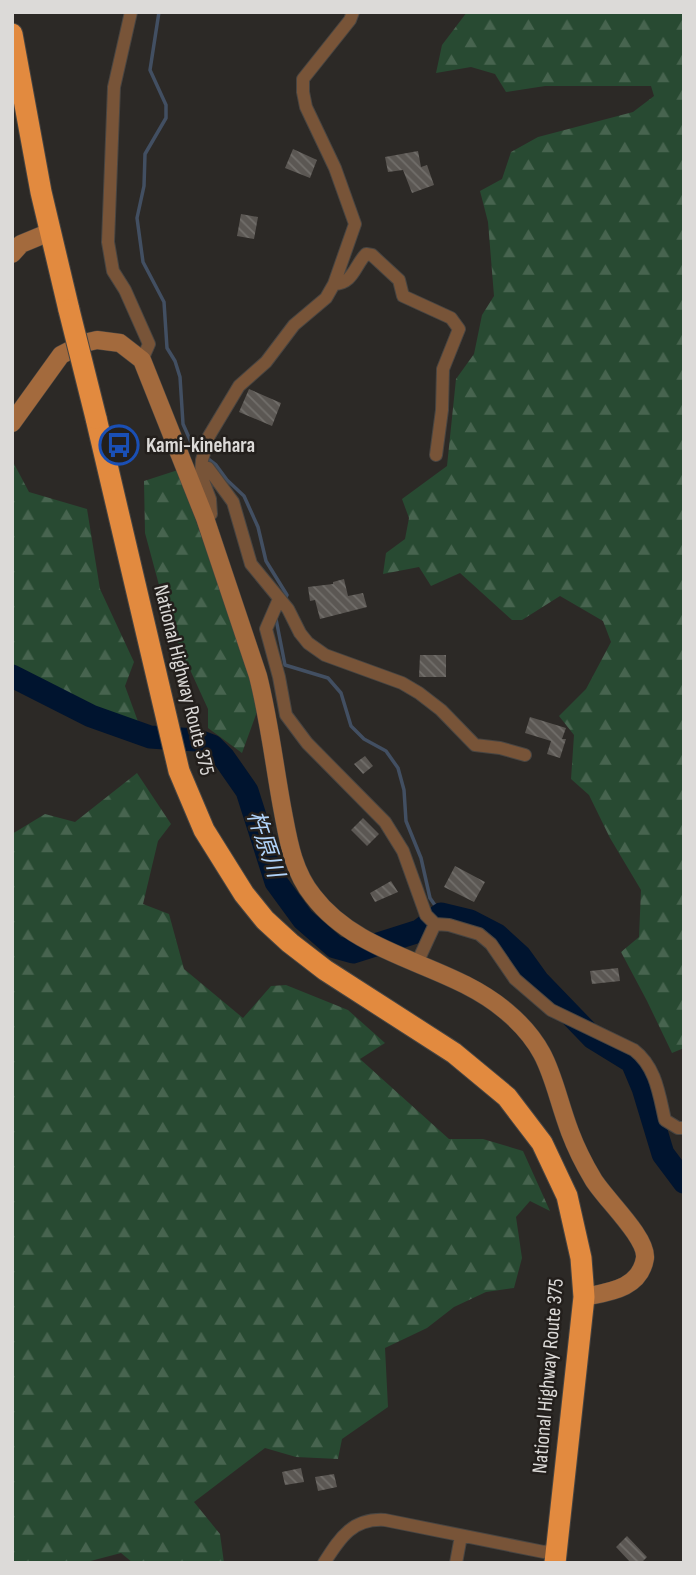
<svg xmlns="http://www.w3.org/2000/svg" width="696" height="1575" font-family="'Sofia Sans Condensed','Noto Sans JP',sans-serif">
<style>
.forest{fill:url(#forest-firs)}
.lines{fill:none;stroke-linecap:round;stroke-linejoin:round}
.stream{stroke:#424f62;stroke-width:3.5}
.river{stroke:#00142f;stroke-width:23}
.building{fill:url(#building-back-hatch)}
.street-casing{stroke:#484542;stroke-width:14}
.secondary-casing{stroke:#484542;stroke-width:19}
.highway-casing{stroke:#484542;stroke-width:23}
.street{stroke:#785438;stroke-width:12}
.secondary{stroke:#a36a3d;stroke-width:18}
.highway{stroke:#e28a3f;stroke-width:21}
.highway-bridge-casing{stroke:#484542;stroke-width:23;stroke-linecap:butt}
.highway-bridge{stroke:#e28a3f;stroke-width:21}
.labels{text-anchor:middle;dominant-baseline:central;stroke-width:5;stroke-linejoin:round;paint-order:stroke}
.poi-label{font-size:21px;font-weight:bold;fill:#dcdad8;stroke:#231f1c;text-anchor:start}
.street-label{font-size:21px;fill:#dcdad8;stroke:#231f1c}
.water-label{font-size:23px;font-style:italic;fill:#b1d4fa;stroke:#231f1c}
</style>
<defs>
<pattern id="forest-firs" width="22" height="20" patternUnits="userSpaceOnUse" patternTransform="scale(1.75)"><rect width="22" height="20" fill="#284a32"/><path d="M5 1l3.5 6h-7zM16 11l3.5 6h-7z" fill="#47644f"/></pattern>
<pattern id="building-back-hatch" width="6" height="6" patternUnits="userSpaceOnUse" patternTransform="scale(1.75)"><rect width="6" height="6" fill="#5b5753"/><path d="M-1 5l2 2M0 0l6 6M5-1l2 2" fill="none" stroke="#726f6b"/></pattern>
</defs>
<rect width="100%" height="100%" fill="#2c2926"/>
<!-- forest -->
<path class="forest" d="M467,12h217v1036l-12,5 -25,-52 -26,-49 18,-15 2,-47 -31,-52 -21,-43 -18,-16 3,-44 -15,-19 27,-27 25,-47 -8,-21 -43,-25 -38,24h-10l-52,-47 -29,13 -12,-19 -36,7 3,-21 19,-14 4,-21 -7,-19 45,-33 9,-87 18,-25 8,-39 12,-19 -6,-74 -8,-31 22,-12 9,-27 27,-15 95,-25 21,-16 -3,-10h-106l-39,6 -11,-18 -24,-7 -35,6 6,-28z
M12,460l17,32 58,17 13,80 34,73 -9,24 15,41 -50,-20 -78,-37z
M178,470l69,195 11,44 -16,44 -34,-25v-19l-38,-83 -25,-93 -1,-52z
M137,773l34,51 -13,17 -15,63 26,10 15,55 59,49 28,-32 15,-1 62,25 37,33 -25,16 89,80h34l40,12 27,60 -20,-10 -14,16 6,41 -8,30 -28,4 -32,15 -27,21 -42,20 3,59 -46,32 -4,20 -42,-2 -31,-9 -71,54 26,32 4,29h-91l-12,-10 -38,10h-71v-729l33,-20 30,8z"/>
<g class="lines">
<!-- stream -->
<path class="stream" d="M159,12l-9,58 16,35v13l-21,36 -1,32 -7,32 6,44 21,40 3,46 8,13 5,16 3,47 11,25 7,5
M207,458l9,7 11,15 17,16 14,31 8,34 21,34 -2,4
M276,619l9,46 43,13 13,15 10,33 13,13 22,12 12,17 6,22 2,31 15,37 9,40 11,16"/>
<!-- river -->
<path class="river" d="M12,676l79,40 59,21 46,3 16,6 12,12 23,33 29,91 27,37 32,28 18,5 66,-21 22,-17 29,7 27,14 23,21 18,25 55,57 39,24 11,26 20,66 21,28"/>
</g>
<!-- building -->
<path class="building" d="M293,149l24,11 -7,18 -25,-10z
M418,151l3,16 6,-2 7,20 -22,8 -9,-23 -15,2 -3,-15z
M241,214l17,3 -4,22 -17,-3z
M249,389l32,14 -9,23 -33,-14z
M344,579l4,17 15,-3 4,14 -47,12 -5,-19 -5,1 -2,-14 25,-3v-2z
M420,655h26v22h-27z
M530,717l36,11 -4,11h4l-6,19 -13,-4 4,-13 -26,-8z
M365,756l8,10 -10,8 -9,-10z
M363,818l16,16 -12,12 -16,-16z
M455,866l30,16 -11,20 -30,-15z
M391,881l7,11 -23,10 -5,-9z
M618,968l2,13 -28,3 -2,-13z
M301,1468l3,14 -19,3 -3,-13z
M334,1474l3,13 -19,4 -3,-14z
M627,1536l20,21 -6,6h-10l-15,-16z"/>
<g class="lines">
<!-- street casing -->
<g class="street-casing">
<path id="street" d="M131,12l-17,75 -6,155 5,29 12,19 24,54 -7,16
M334,284c19,0 21,-19 32,-30l6,1 27,25 4,16 48,22 8,11 -16,40 -1,41 -6,45
M202,467l6,1 25,34 18,62 37,45 12,24 8,10 17,12 77,28 17,10 22,17 34,35 25,3 25,7
M205,518l6,-4 -1,-15 -9,-24 1,-15 7,-24 30,-50 27,-24 28,-37 32,-27 8,-14 21,-60 -20,-56 -29,-61 -3,-15v-13l47,-59 3,-8
M279,599l-13,30 13,48 7,38 21,28 78,79 18,29 23,64 9,9
M417,963l18,-39 14,1 30,9 12,10 24,35 36,31 83,40c22,17 25,44 31,70l13,8h6
M324,1563c16,-25 28,-45 61,-43l159,32 13,-3
M456,1563l5,-27"/>
</g>
<!-- secondary casing -->
<g class="secondary-casing">
<path id="secondary" d="M12,254l9,-10 29,-12
M12,423l49,-68 23,-12 13,-3 23,3 22,17 63,158 53,158c11,43 16,87 24,131 6,31 10,63 31,89 48,63 136,66 194,116 45,38 44,69 63,120 6,16 14,32 23,47 11,19 54,58 52,79 -5,31 -36,34 -61,39"/>
</g>
<!-- highway casing -->
<g class="highway-casing">
<path id="highway" d="M12,34l29,158 28,118
M96,418l83,353 25,59 40,64 21,26 25,23 35,27 129,83 53,44 35,46 25,53 14,62 3,39 -29,266"/>
</g>
<!-- street -->
<use href="#street" class="street"/>
<!-- secondary -->
<use href="#secondary" class="secondary"/>
<!-- highway -->
<use href="#highway" class="highway"/>
<!-- highway-bridge casing -->
<g class="highway-bridge-casing">
<path id="highway-bridge" d="M69,310l27,108"/>
</g>
<!-- highway-bridge -->
<use href="#highway-bridge" class="highway-bridge"/>
</g>
<!-- icons -->
<defs>
<g id="bus-ring" transform="scale(2.0125)"><circle r="9.5" fill="#231f1c" stroke="#1a4fb4" stroke-width="1.5"/><path d="M-5-6H5V4H4V6H2V4H-2V6H-4V4H-5ZM-3.5-4V0h7V-4ZM-3.5 1.2v1.5H-2V1.2ZM2 1.2v1.5H3.5V1.2Z" fill="#1a4fb4"/></g>
</defs>
<g fill-rule="evenodd">
<use href="#bus-ring" x="119" y="445"/>
</g>
<g class="labels">
<!-- poi labels -->
<g class="poi-label">
<text x="146" y="445">Kami-kinehara</text>
</g>
<!-- street labels -->
<g class="street-label">
<text transform="translate(184 680) rotate(76)">National Highway Route 375</text>
<text transform="translate(548 1376) rotate(-85)">National Highway Route 375</text>
</g>
<!-- water labels -->
<g class="water-label">
<text transform="translate(265 844) rotate(71)">杵原川</text>
</g>
</g>
<!-- border -->
<rect width="696" height="1575" fill="none" stroke="#dcdad8" stroke-width="28"/>
</svg>
